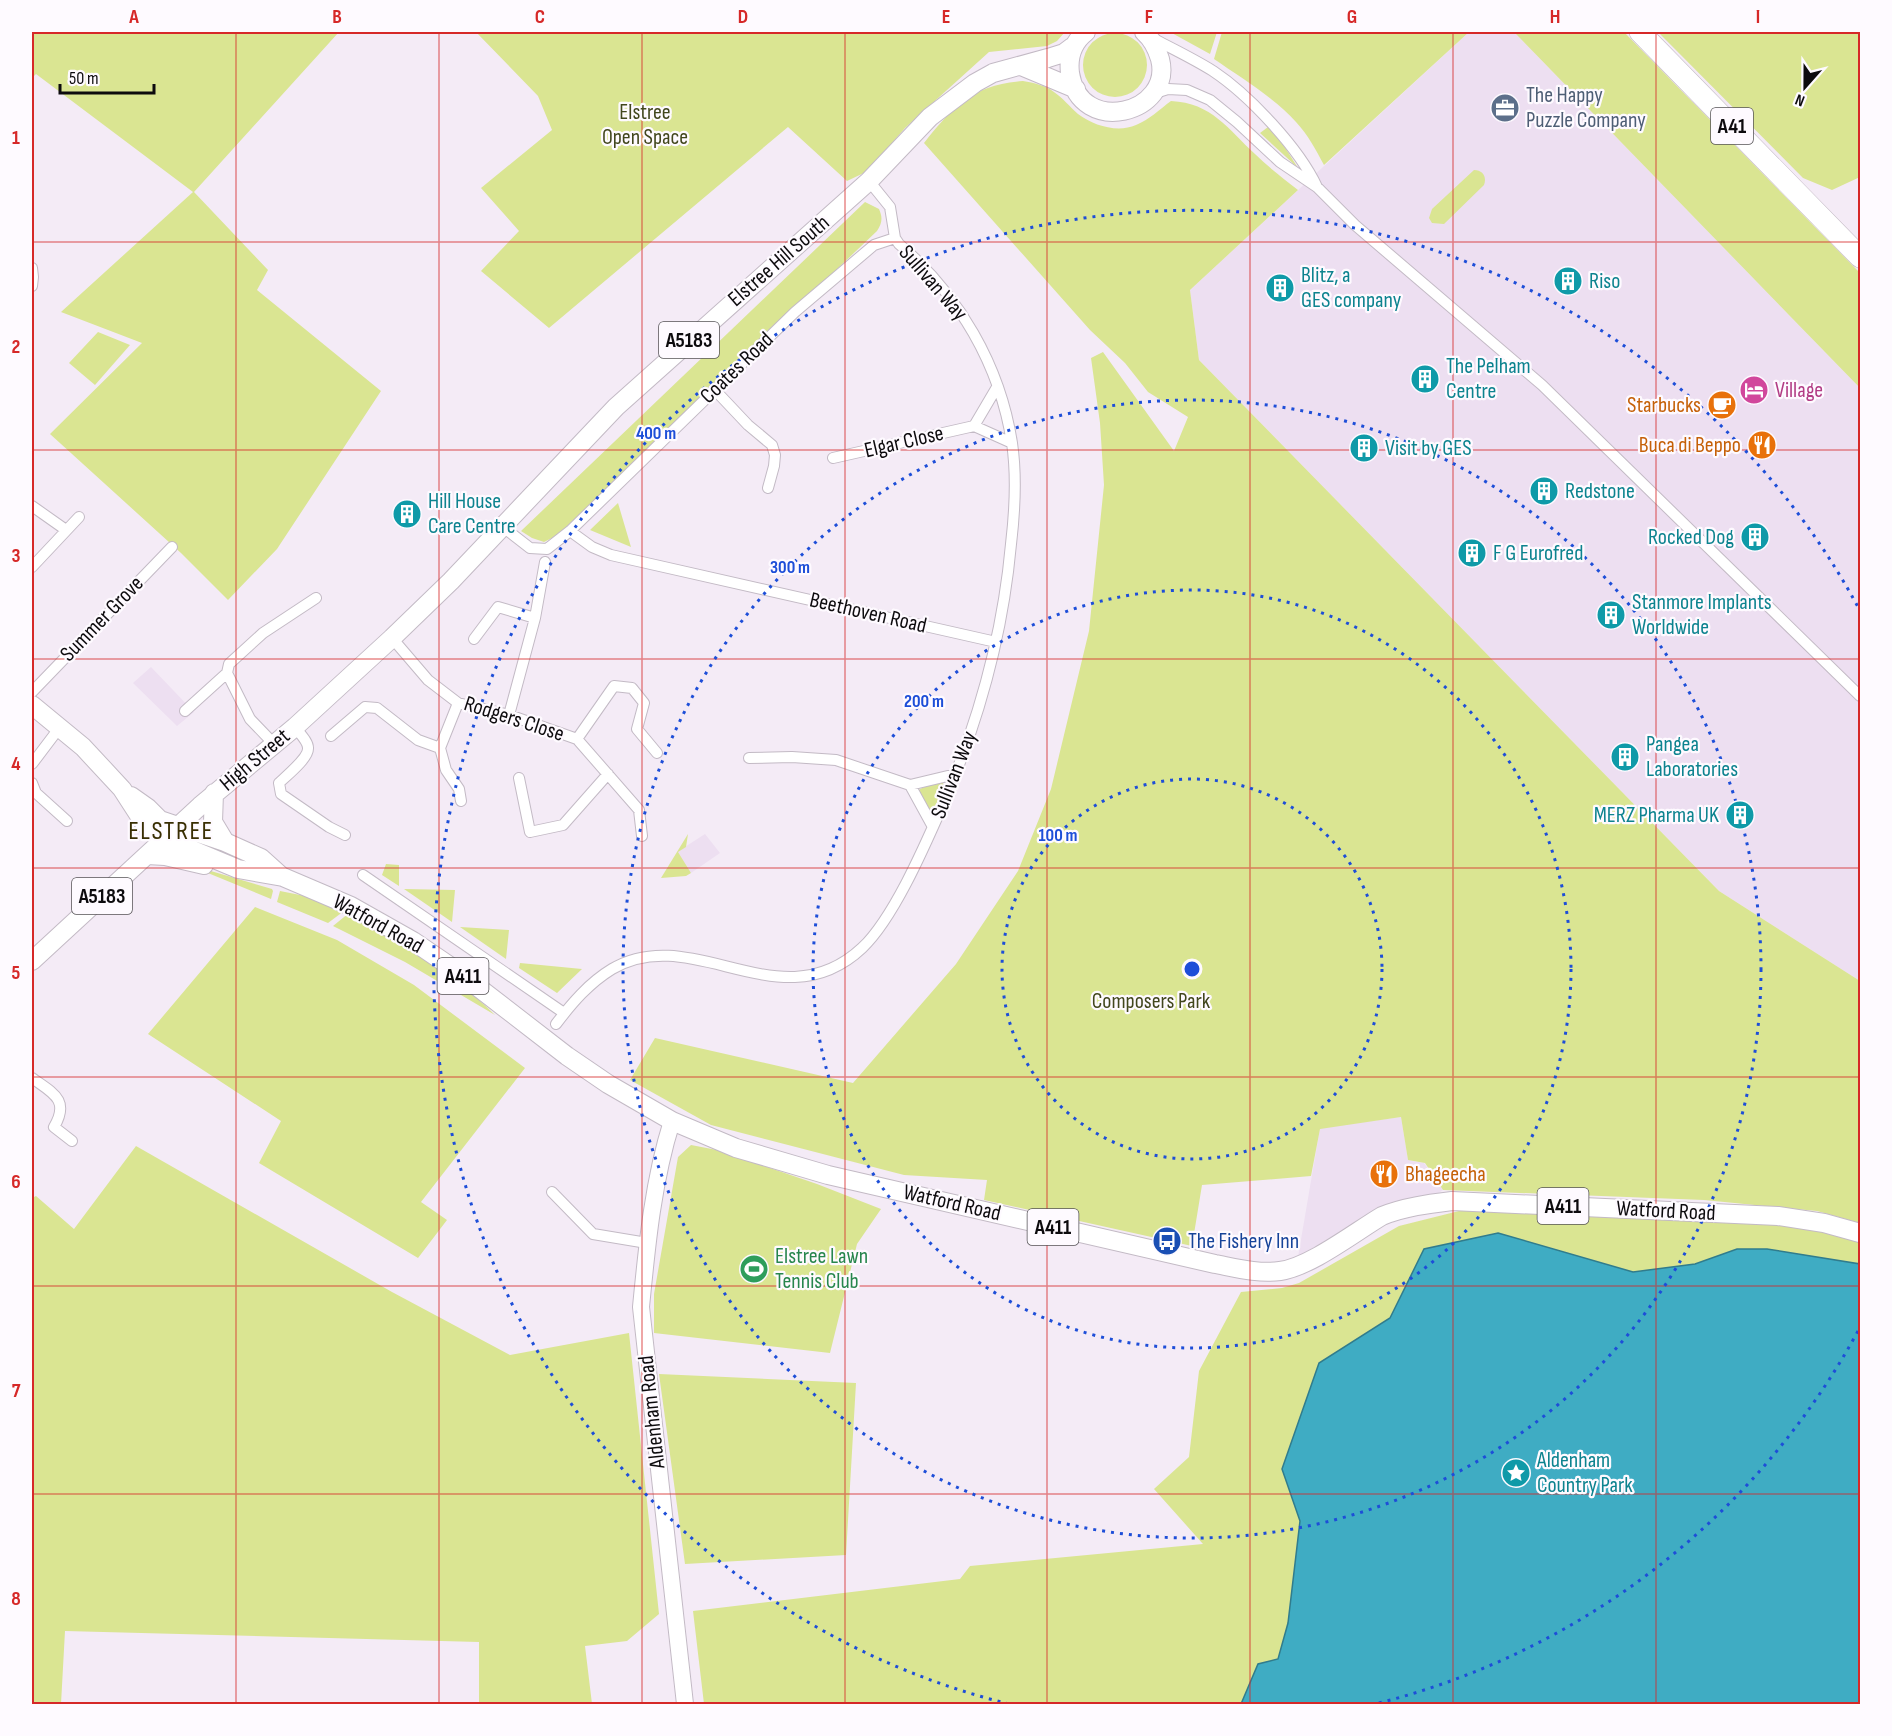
<svg xmlns="http://www.w3.org/2000/svg" width="1892" height="1736" font-family="'Sofia Sans Condensed',sans-serif">
<style>
.built{fill:#eddff1}
.green{fill:#dae592}
.water{fill:#3facc3;stroke:#307c8d;stroke-width:1.5}
.lines{fill:none;stroke-linecap:round;stroke-linejoin:round}
.street-casing{stroke:#c3bac5;stroke-width:12}
.secondary-casing{stroke:#c3bac5;stroke-width:18}
.primary-casing{stroke:#c3bac5;stroke-width:20}
.highway-casing{stroke:#c3bac5;stroke-width:22}
.street{stroke:#fff;stroke-width:10}
.secondary{stroke:#fff;stroke-width:16}
.primary{stroke:#fff;stroke-width:18}
.highway{stroke:#fff;stroke-width:21}
.grid{fill:none;stroke:#d62828;stroke-width:1.5;stroke-opacity:0.55}
.ring{fill:none;stroke:#1d4ed8;stroke-width:3;stroke-dasharray:3 6}
.labels{text-anchor:middle;dominant-baseline:central;stroke-width:4.5;stroke-linejoin:round;paint-order:stroke}
.shield{fill:#fefaff;stroke:#555356;stroke-width:1.5}
.shield-label{font-size:21px;font-weight:bold;fill:#0d0b0e}
.service-label{font-size:22px;fill:#4e5e75;stroke:#fefaff;text-anchor:start}
.park-label{font-size:22px;fill:#42471d;stroke:#fefaff}
.street-label{font-size:22px;fill:#0d0b0e;stroke:#fefaff}
.culture-label{font-size:22px;fill:#0d838f;stroke:#fefaff;text-anchor:start}
.hotel-label{font-size:22px;fill:#b23c85;stroke:#fefaff;text-anchor:start}
.food-label{font-size:22px;fill:#c56008;stroke:#fefaff;text-anchor:end}
.transit-label{font-size:22px;fill:#164399;stroke:#fefaff;text-anchor:start}
.leisure-label{font-size:22px;fill:#27864d;stroke:#fefaff;text-anchor:start}
.quarter-label{font-size:26px;letter-spacing:1.5px;fill:#392e03;stroke:#fefaff}
.centre{fill:#1d4ed8;stroke:#fefaff;stroke-width:3}
.ring-label{font-size:18px;text-anchor:middle;font-weight:bold;fill:#1d4ed8;stroke:#fefaff;stroke-width:4.5;stroke-linejoin:round;paint-order:stroke}
.neatline{fill:none;stroke:#d62828;stroke-width:2}
.grid-label{font-size:20px;text-anchor:middle;font-weight:bold;fill:#d62828}
</style>
<rect width="100%" height="100%" fill="#f4ebf6"/>
<!-- built -->
<path class="built" d="M1469,32h45l346,356v593l-141,-90 -520,-531 -9,-70z
M151,667l43,45 -17,14 -44,-43z
M705,834l15,19 -29,20 -14,-21z
M1401,1117l7,43 16,3 19,27 -9,6 -53,13 -27,14 -56,34 22,-129z"/>
<!-- green -->
<path class="green" d="M32,32h307l-145,160 74,78 -11,20 124,101 -104,158 -49,51 -47,-47 -131,-119 92,-91 -81,-31 132,-120 -157,-118 -4,4z
M476,32h589l-8,9 -10,5 -58,6 -84,76 -37,43 -21,10 -59,-54 -239,201 -68,-57 38,-40 -38,-43 71,-58 -14,-34z
M1170,32h47l-7,22z
M1222,32h247l-145,133c-8,-15 -16,-30 -28,-43 -20,-23 -56,-45 -82,-63z
M1514,32h110l236,241v115z
M1658,32h202v145l-28,13 -29,-12z
M1083 65a32 32 0 1 1 64 0a32 32 0 1 1-64 0Z
M1023,81c11,2 22,4 31,11 9,6 16,15 24,22 16,12 40,19 58,11 13,-5 24,-16 35,-24 41,2 57,28 84,53 13,13 28,24 43,36l-108,100 9,70 520,531 141,90v242l-43,-12 -113,-11 -261,-10 -18,-27 -17,-3 -7,-43 -81,12 -9,47 -109,9 -10,61 -208,-46 3,-20 -83,-5 -193,-50 -81,-45 25,-42 198,45 103,-119 62,-93 33,-82 38,-158 15,-146 -4,-62 -9,-65 12,-6 71,99 14,-34 -40,-25 -23,-29 -35,-33 -166,-187c30,-38 49,-58 99,-62z
M1268,127l13,14 17,27 -38,-35z
M1474,170c9,0 13,7 10,15l-40,39 -12,-1 -3,-5 3,-9z
M865,202l14,7c4,9 3,14 -2,22l-319,304 -14,7 -12,-4 -11,-7z
M98,332l32,13 -35,40 -26,-22z
M618,503l13,44 -41,-17z
M939,782l4,1 1,3 -11,25 -4,1 -11,-21c4,-5 15,-5 21,-9z
M688,834l-2,13 -8,5 13,21 -5,3 -25,2z
M386,864l13,1v21l-17,-11z
M204,869l68,20 1,2 -2,8 -68,-28z
M404,889l51,1 -3,32z
M280,891l35,7 29,13 -16,12 -51,-21z
M255,907l82,33 77,45 111,83 -104,134 26,18 -29,38 -159,-95 22,-42 -133,-87z
M349,913c54,32 101,57 146,102l-90,-53 -72,-36z
M460,927l49,3 -3,29z
M520,963l62,6 -25,24 -38,-25z
M691,1145l26,5 100,34 64,25 -24,35 -27,109 -176,-20v-39l24,-137z
M136,1146l256,146 118,63 119,-22 30,281 -32,27 -42,5 7,58h-113v-62l-414,-11 -4,73h-29v-506l4,-2 38,33z
M1459,1211h63l217,9 82,9 39,11v464h-1156l-11,-93 267,-32 10,-13 233,-22 -49,-55 35,-32 10,-86 42,-79 41,-4 17,-5 100,-57z
M659,1374l197,9 -10,172 -161,9z"/>
<!-- water -->
<path class="water" d="M1498,1233l135,39 62,-8 42,-15h30l93,15v440h-619l17,-40 20,-5 10,-36 12,-102 -18,-52 37,-106 71,-45 34,-69z"/>
<g class="lines">
<!-- street casing -->
<g class="street-casing">
<path id="street" d="M1152,38c21,11 42,21 61,33 36,24 86,77 104,116
M1152,94l16,-5 19,1 23,10 27,22 43,40 37,25 38,38 187,160 318,311
M32,268l1,9 -1,9
M714,389l34,36 24,20 3,10 -1,11 -6,22
M974,426l23,-39
M833,458l141,-32 38,17
M32,506l34,24
M503,527l27,21 17,1 23,-18 225,-219 79,-67 21,-7
M570,531l22,16 19,8 385,87
M32,567l47,-50
M392,638l36,42 30,23 51,12 68,24 62,71 3,26
M474,639l24,-32 37,11
M32,692l140,-145
M458,703l-18,45 6,22 13,19 2,12
M185,711l42,-38
M509,715l26,-97 10,-56
M295,727c4,6 13,14 13,21 1,10 -22,28 -29,35l2,11 48,33 16,8
M331,736l34,-29 12,1 41,32 22,8
M577,739l37,-53 18,2 12,15 -7,26 20,24
M274,744l-24,-25 -23,-46 2,-9 34,-31 53,-35
M749,758l43,-1 44,3 74,25 46,-11
M32,764l28,-37
M519,778l11,54 33,-7 45,-51
M32,783l4,10 31,28
M910,785l23,42
M363,875l201,138
M556,1024c16,-21 33,-41 56,-55 81,-48 169,55 250,-21 32,-30 64,-105 82,-146 35,-82 59,-169 67,-258 4,-34 6,-67 1,-101 -12,-78 -53,-148 -113,-199l-4,-6 -5,-31 -21,-26
M32,1078c21,15 38,22 22,49l18,14
M552,1192l41,42 54,9"/>
</g>
<!-- secondary casing -->
<g class="secondary-casing">
<path id="secondary" d="M672,1121c-19,60 -25,124 -31,186l44,397"/>
</g>
<!-- primary casing -->
<g class="primary-casing">
<path id="primary" d="M1086,32c-13,10 -18,25 -16,41 10,65 104,40 90,-14 -3,-10 -8,-20 -16,-27
M1021,66l55,23
M32,705l51,42 39,42 22,34 20,15 74,31 45,8 68,29 62,35 44,30 110,85 41,28 64,37 64,27 92,27 387,89c21,4 44,10 65,7 30,-4 75,-39 102,-55 22,-9 46,-12 70,-15l326,15 46,7 36,10
M214,793l-1,29 12,20
M131,796l17,12 12,12 65,22 36,16 20,18
M147,855l18,1 39,9
M32,961l168,-155 95,-79 97,-89 59,-57 165,-174 253,-226 61,-64 45,-34 18,-10 55,-15 16,-5 8,-6"/>
</g>
<!-- highway casing -->
<g class="highway-casing">
<path id="highway" d="M1640,32l220,225"/>
</g>
<!-- street -->
<use href="#street" class="street"/>
<!-- secondary -->
<use href="#secondary" class="secondary"/>
<!-- primary -->
<use href="#primary" class="primary"/>
<!-- highway -->
<use href="#highway" class="highway"/>
</g>
<!-- grid -->
<path class="grid" d="M236,32v1672M439,32v1672M642,32v1672M845,32v1672M1047,32v1672M1250,32v1672M1453,32v1672M1656,32v1672M32,242h1828M32,450h1828M32,659h1828M32,868h1828M32,1077h1828M32,1286h1828M32,1494h1828"/>
<!-- distance rings -->
<g class="ring">
<circle cx="1192" cy="969" r="190"/>
<circle cx="1192" cy="969" r="379"/>
<circle cx="1192" cy="969" r="569"/>
<path d="M1858 1331A758 758 0 0 1 1375 1704M1009 1704A758 758 0 1 1 1858 607"/>
</g>
<!-- icons -->
<defs>
<g id="office-disc" transform="scale(1.5)"><circle r="9.5" fill="#5c6f8a" stroke="#fefaff"/><path d="M-6-3h4V-5.5h4V-3h4V5H-6ZM-1-4.5V-3h2v-1.5ZM-6 0V1H6V0Z" fill="#fff"/></g>
<g id="building-disc" transform="scale(1.5)"><circle r="9.5" fill="#0f9aa8" stroke="#fefaff"/><path d="M-4-6H4V6H1V3H-1V6H-4ZM-2.5-4.3h1.7v1.8h-1.7ZM.8-4.3h1.7v1.8H.8ZM-2.5-1h1.7V.8h-1.7ZM.8-1h1.7V.8H.8Z" fill="#fff"/></g>
<g id="hotel-disc" transform="scale(1.5)"><circle r="9.5" fill="#d1479c" stroke="#fefaff"/><path d="M-6-4.5h1.5V1H6V5H4.5V3h-9V5H-6ZM-4 0a1.8 1.8 0 1 1 3.6 0ZM.5 0V-2.5h3Q6-2.5 6 0Z" fill="#fff"/></g>
<g id="cafe-disc" transform="scale(1.5)"><circle r="9.5" fill="#e8710a" stroke="#fefaff"/><path d="M-5.5-4.5H6V0H3Q3 3.5 0 3.5H-2.5Q-5.5 3.5-5.5 0ZM3-3.2v2h1.7v-2ZM-6 4.5H4V6H-6Z" fill="#fff"/></g>
<g id="restaurant-disc" transform="scale(1.5)"><circle r="9.5" fill="#e8710a" stroke="#fefaff"/><path d="M-5-6h1v4h1v-4h1v4h1v-4h1v5L-1.5 .5V6h-2V.5L-5-1ZM5-6V6H3V1.5H1.5Q1.5-4 5-6Z" fill="#fff"/></g>
<g id="bus-disc" transform="scale(1.5)"><circle r="9.5" fill="#1a4fb4" stroke="#fefaff"/><path d="M-5-6H5V4H4V6H2V4H-2V6H-4V4H-5ZM-3.5-4V0h7V-4ZM-3.5 1.2v1.5H-2V1.2ZM2 1.2v1.5H3.5V1.2Z" fill="#fff"/></g>
<g id="stadium-disc" transform="scale(1.5)"><circle r="9.5" fill="#2e9e5b" stroke="#fefaff"/><path d="M0-5a6.5 5 0 1 0 0 10a6.5 5 0 1 0 0-10ZM-3.5-1.8h7v3.6h-7Z" fill="#fff"/></g>
<g id="sight-disc" transform="scale(1.5)"><circle r="9.5" fill="#0f9aa8" stroke="#fefaff"/><path d="M0-6L1.8-2.2L6-1.7L2.9 1.2L3.7 5.4L0 3.3L-3.7 5.4L-2.9 1.2L-6-1.7L-1.8-2.2Z" fill="#fff"/></g>
</defs>
<g fill-rule="evenodd">
<use href="#office-disc" x="1505" y="108"/>
<use href="#building-disc" x="1568" y="281"/>
<use href="#building-disc" x="1280" y="288"/>
<use href="#building-disc" x="1425" y="379"/>
<use href="#hotel-disc" x="1754" y="390"/>
<use href="#cafe-disc" x="1722" y="405"/>
<use href="#restaurant-disc" x="1762" y="445"/>
<use href="#building-disc" x="1364" y="448"/>
<use href="#building-disc" x="1544" y="491"/>
<use href="#building-disc" x="407" y="514"/>
<use href="#building-disc" x="1755" y="537"/>
<use href="#building-disc" x="1472" y="553"/>
<use href="#building-disc" x="1611" y="615"/>
<use href="#building-disc" x="1625" y="757"/>
<use href="#building-disc" x="1740" y="815"/>
<use href="#restaurant-disc" x="1384" y="1174"/>
<use href="#bus-disc" x="1167" y="1241"/>
<use href="#stadium-disc" x="754" y="1269"/>
<use href="#sight-disc" x="1516" y="1473"/>
</g>
<g class="labels">
<!-- shield labels -->
<g class="shield">
<rect x="1711" y="108" width="42" height="36" rx="4.5"/>
<rect x="659" y="322" width="60" height="36" rx="4.5"/>
<rect x="72" y="878" width="60" height="36" rx="4.5"/>
<rect x="437.5" y="958" width="51" height="36" rx="4.5"/>
<rect x="1537.5" y="1188" width="51" height="36" rx="4.5"/>
<rect x="1027.5" y="1209" width="51" height="36" rx="4.5"/>
</g>
<g class="shield-label">
<text x="1732" y="126">A41</text>
<text x="689" y="340">A5183</text>
<text x="102" y="896">A5183</text>
<text x="463" y="976">A411</text>
<text x="1563" y="1206">A411</text>
<text x="1053" y="1227">A411</text>
</g>
<!-- service labels -->
<g class="service-label">
<text x="1526" y="95">The Happy<tspan x="1526" dy="25">Puzzle Company</tspan></text>
</g>
<!-- park labels -->
<g class="park-label">
<text x="645" y="112">Elstree<tspan x="645" dy="25">Open Space</tspan></text>
<text x="1151" y="1001">Composers Park</text>
</g>
<!-- street labels -->
<g class="street-label">
<text transform="translate(779 261) rotate(-41)">Elstree Hill South</text>
<text transform="translate(933 283) rotate(49)">Sullivan Way</text>
<text transform="translate(737 368) rotate(-44)">Coates Road</text>
<text transform="translate(904 442) rotate(-13)">Elgar Close</text>
<text transform="translate(868 613) rotate(13)">Beethoven Road</text>
<text transform="translate(102 619) rotate(-46)">Summer Grove</text>
<text transform="translate(514 719) rotate(18)">Rodgers Close</text>
<text transform="translate(255 760) rotate(-40)">High Street</text>
<text transform="translate(954 775) rotate(-69)">Sullivan Way</text>
<text transform="translate(378 924) rotate(29)">Watford Road</text>
<text transform="translate(952 1203) rotate(13)">Watford Road</text>
<text transform="translate(1666 1211) rotate(3)">Watford Road</text>
<text transform="translate(652 1412) rotate(-96)">Aldenham Road</text>
</g>
<!-- culture labels -->
<g class="culture-label">
<text x="1301" y="275">Blitz, a<tspan x="1301" dy="25">GES company</tspan></text>
<text x="1589" y="281">Riso</text>
<text x="1446" y="366">The Pelham<tspan x="1446" dy="25">Centre</tspan></text>
<text x="1385" y="448">Visit by GES</text>
<text x="1565" y="491">Redstone</text>
<text x="428" y="501">Hill House<tspan x="428" dy="25">Care Centre</tspan></text>
<text x="1734" y="537" text-anchor="end">Rocked Dog</text>
<text x="1493" y="553">F G Eurofred</text>
<text x="1632" y="602">Stanmore Implants<tspan x="1632" dy="25">Worldwide</tspan></text>
<text x="1646" y="744">Pangea<tspan x="1646" dy="25">Laboratories</tspan></text>
<text x="1719" y="815" text-anchor="end">MERZ Pharma UK</text>
<text x="1537" y="1460">Aldenham<tspan x="1537" dy="25">Country Park</tspan></text>
</g>
<!-- hotel labels -->
<g class="hotel-label">
<text x="1775" y="390">Village</text>
</g>
<!-- food labels -->
<g class="food-label">
<text x="1701" y="405">Starbucks</text>
<text x="1741" y="445">Buca di Beppo</text>
<text x="1405" y="1174" text-anchor="start">Bhageecha</text>
</g>
<!-- transit labels -->
<g class="transit-label">
<text x="1188" y="1241">The Fishery Inn</text>
</g>
<!-- leisure labels -->
<g class="leisure-label">
<text x="775" y="1256">Elstree Lawn<tspan x="775" dy="25">Tennis Club</tspan></text>
</g>
<!-- quarter labels -->
<g class="quarter-label">
<text x="171" y="831">ELSTREE</text>
</g>
</g>
<circle cx="1192" cy="969" r="9" class="centre"/>
<g class="ring-label">
<text x="656" y="439">400 m</text>
<text x="790" y="573">300 m</text>
<text x="924" y="707">200 m</text>
<text x="1058" y="841">100 m</text>
</g>
<!-- border -->
<rect width="1892" height="1736" fill="none" stroke="#fefaff" stroke-width="66"/>
<!-- north arrow -->
<g transform="translate(1805 87) rotate(201)" stroke="#fefaff" stroke-width="4.5" paint-order="stroke">
<path d="M0-4.5L10 22L0 15L-10 22Z" fill="#0d0b0e"/>
<text y="-9" font-size="16" font-weight="bold" text-anchor="middle" fill="#0d0b0e">N</text>
</g>
<!-- scale -->
<path d="M60 84v9h94v-9" fill="none" stroke="#0d0b0e" stroke-width="3"/>
<text x="69" y="84" font-size="18" fill="#0d0b0e" stroke="#fefaff" stroke-width="4.5" paint-order="stroke">50 m</text>
<rect x="33" y="33" width="1826" height="1670" class="neatline"/>
<g class="grid-label">
<text x="134" y="23">A</text>
<text x="337" y="23">B</text>
<text x="540" y="23">C</text>
<text x="743" y="23">D</text>
<text x="946" y="23">E</text>
<text x="1149" y="23">F</text>
<text x="1352" y="23">G</text>
<text x="1555" y="23">H</text>
<text x="1758" y="23">I</text>
<text x="16" y="144">1</text>
<text x="16" y="353">2</text>
<text x="16" y="562">3</text>
<text x="16" y="770">4</text>
<text x="16" y="979">5</text>
<text x="16" y="1188">6</text>
<text x="16" y="1397">7</text>
<text x="16" y="1605">8</text>
</g>
</svg>
